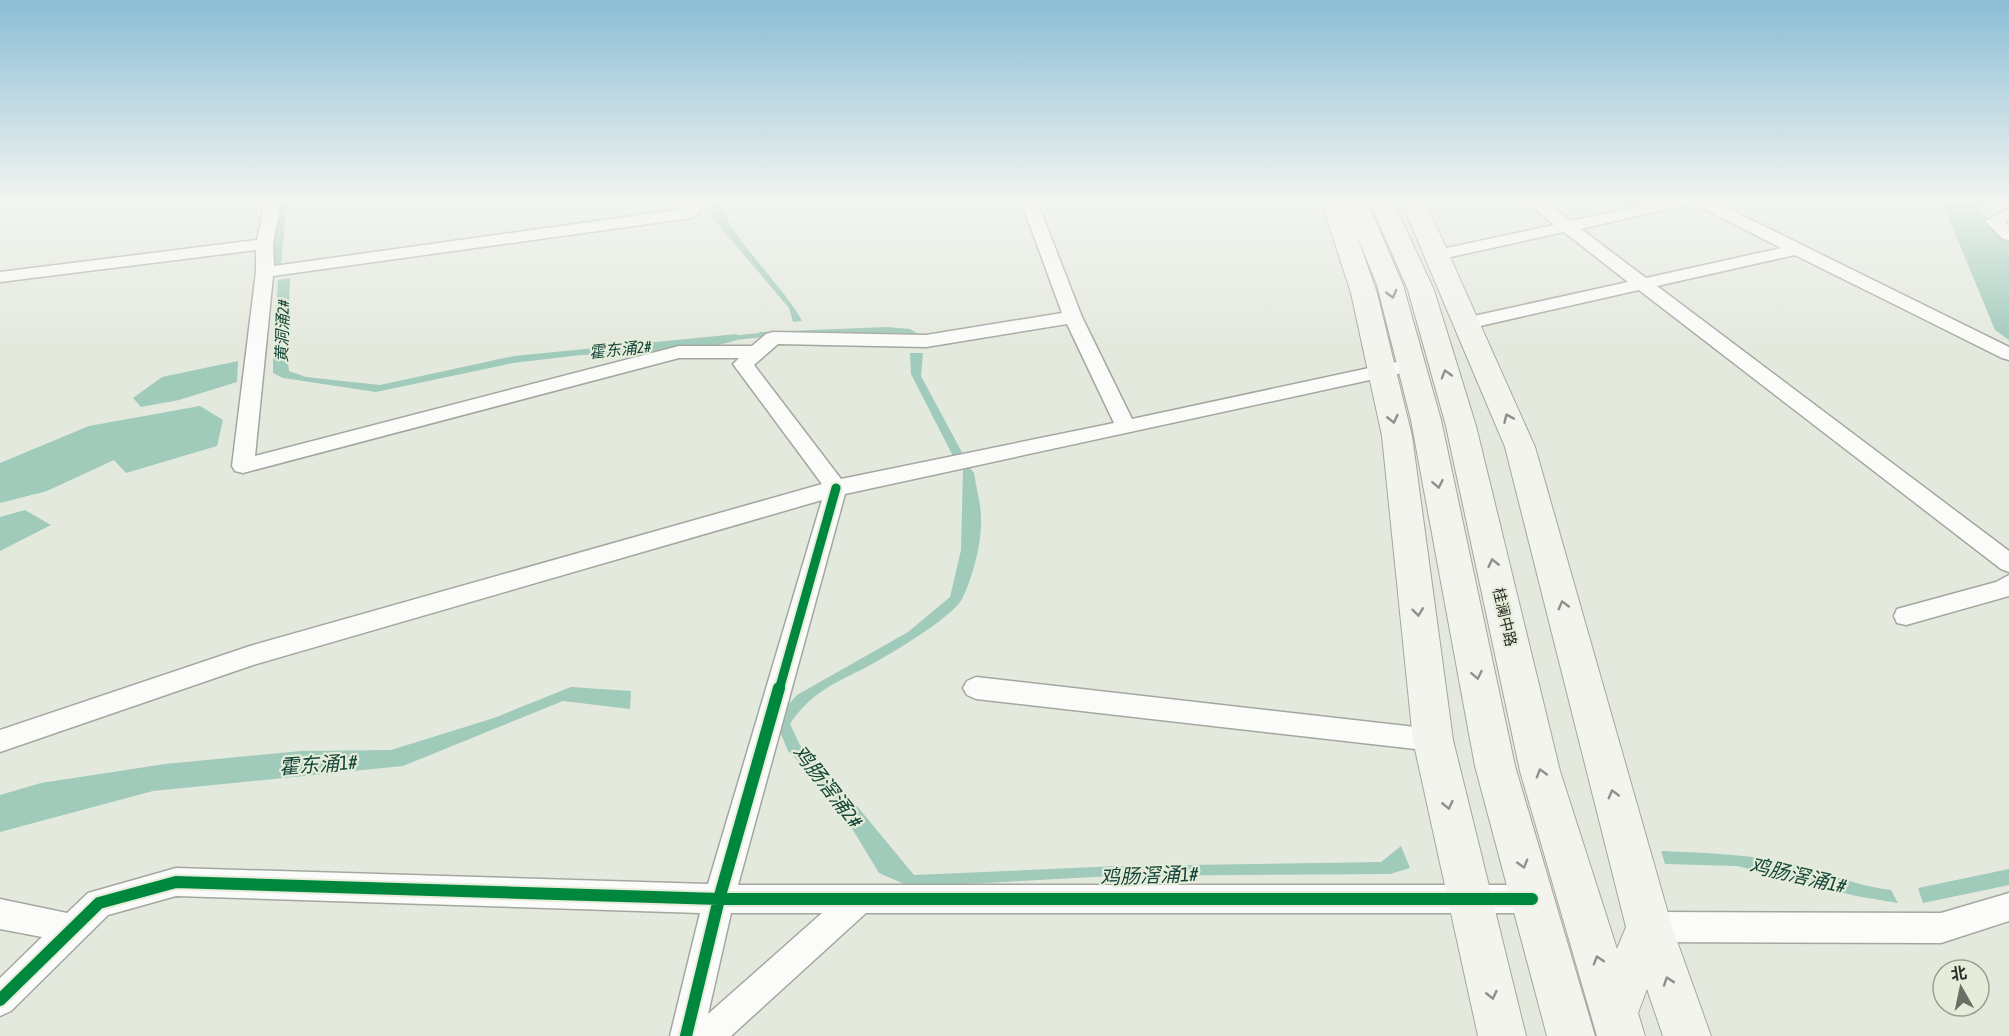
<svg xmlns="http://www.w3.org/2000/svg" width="2009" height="1036" font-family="'Asap Condensed','Noto Sans SC',sans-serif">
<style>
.water{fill:#a0caba}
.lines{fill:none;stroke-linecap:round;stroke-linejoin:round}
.stream{stroke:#a0caba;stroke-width:4.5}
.minor-casing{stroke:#a4a79f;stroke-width:3}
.secondary-casing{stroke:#a4a79f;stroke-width:2}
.minor{fill:#fbfcfa;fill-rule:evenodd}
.secondary{fill:#f4f4ef;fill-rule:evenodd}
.cycleway-far1-casing{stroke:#e5edda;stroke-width:13}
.cycleway-casing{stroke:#e5edda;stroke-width:16}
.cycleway-far1{stroke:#00873e;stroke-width:9}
.cycleway{stroke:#00873e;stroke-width:12}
.oneway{stroke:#8f908a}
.labels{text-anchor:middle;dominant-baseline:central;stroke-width:4.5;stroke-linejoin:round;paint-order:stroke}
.street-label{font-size:15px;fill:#2a2d26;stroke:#e5edda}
.water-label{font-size:16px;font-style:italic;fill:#16473b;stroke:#e5edda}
.near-water-label{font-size:20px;font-style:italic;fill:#16473b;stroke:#e5edda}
</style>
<rect width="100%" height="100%" fill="#e4e9de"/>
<!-- water -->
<path class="water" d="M280,201h7l-6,63 -11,2z
M711,201h10c0,26 66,89 81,120l-9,1 -4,-14 -78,-92z
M1944,201h38l-4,7 31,36v96l-14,-10 -53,-128z
M290,278l-2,61 -14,3 4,-62z
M886,327l24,2 8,5 -9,5 -15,-5 -138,1 4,-3z
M737,334v6l-18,5 -93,9 -45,1 -68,8 -137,29 -93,-14 -10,-5v-23l13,-3 3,24 17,6 74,8 134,-29z
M910,353h13l-2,23 44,82 -10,2 -44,-86z
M238,361l-1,21 -58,18 -38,7 -8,-9 29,-21z
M200,406l23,14 -6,26 -91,27 -12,-13 -67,31 -47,12v-40l89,-37z
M969,467l5,6c2,15 7,30 7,45 1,24 -8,59 -19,81 -10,19 -79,60 -101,71 -29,14 -52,25 -71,54l10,21 47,49 67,81 203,-9 264,-4 20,-16 9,22 -20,6 -278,2 -201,11 -32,-14 -49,-81 -42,-41 -8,-19v-18l17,-19 111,-63 42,-35 11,-47 2,-81z
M25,510l26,15 -51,26v-34z
M571,687l60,4 -1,18 -67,-8 -160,65 -250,25 -153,41v-37l41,-12 124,-19 136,-13 90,-1 103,-32z
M1661,851c43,2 85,3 128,12 34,8 66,23 102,27l7,13 -42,-7 -119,-30 -72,-2z
M2009,869v16l-86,18 -5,-15z"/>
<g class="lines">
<!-- stream -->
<path class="stream" d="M731,338l32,-3"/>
<!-- minor casing -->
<g class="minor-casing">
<path id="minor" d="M265,201h16l-8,43 1,22 409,-57v-8h16v12l-8,5 -418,58 -18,180 424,-110h73l14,-12 7,-2 153,3 136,-22 -41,-112h16l45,116 50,102 279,-60 7,2 3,4 -3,4 -7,2 -566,123 -107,391h794l11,4 4,10 -4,10 -11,4h-666l-135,123h-61l30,-123 -524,-17 -68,19 -97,96 -11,5v-38l42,-41 -42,-8v-30l67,14 21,-20 88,-25 532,16 114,-384 -569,165 -253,87v-22l250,-84 572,-162 -89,-120 6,-6h-60l-436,115 -8,-2 -3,-5 24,-194v-22l-256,32v-10l257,-32zM1067,324l47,99 -273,56 -87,-114 24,-21 148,3zM731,913h91l-114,101z
M1526,201h18l27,20 93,-20h49l296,146v13l-7,-2 -207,-103 -138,31 352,265v21l-8,-3 -362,-279 -172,39 -7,-2 -2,-4 2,-4 168,-37 -64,-50 -127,28 -9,-5 9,-5 117,-25zM1693,203l88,45 -135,30 -65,-49z
M2009,209v11l-5,2 5,4v14l-6,-1 -18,-18z
M2009,575v21l-103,29 -9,-2 -3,-7 3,-7 99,-27z
M976,677l457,52 10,3 3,8 -3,8 -10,3 -457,-52 -9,-4 -4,-7 4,-7z
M2009,893v28l-68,22 -292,-1 -11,-4 -4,-11 4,-11 11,-4 292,1z"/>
</g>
<!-- secondary casing -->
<g class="secondary-casing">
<path id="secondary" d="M1321,201h46l36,84 38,135 74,346 80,270h-48l-72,-270 -64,-346 -34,-135 -21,-52 21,60 35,143 41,304 73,296h-48l-65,-296 -31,-304 -31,-143z
M1369,201h24l41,89 42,136 84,345 57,178 9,-22 -121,-480 -104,-246h24l110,246 137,480 39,109h-48l-16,-47 -9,24 7,23h-48l-77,-265 -74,-345 -38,-136z"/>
</g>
<!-- minor -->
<use href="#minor" class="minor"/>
<!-- secondary -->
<use href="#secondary" class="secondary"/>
<!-- cycleway-far1 casing -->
<g class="cycleway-far1-casing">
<path id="cycleway-far1" d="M779,690l57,-202"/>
</g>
<!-- cycleway casing -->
<g class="cycleway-casing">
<path id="cycleway" d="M779,688l-60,211h813
M0,1000l99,-97 77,-21 543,17 -33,137"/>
</g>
<!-- cycleway-far1 -->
<use href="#cycleway-far1" class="cycleway-far1"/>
<!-- cycleway -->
<use href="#cycleway" class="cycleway"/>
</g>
<!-- one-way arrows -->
<defs><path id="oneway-chevron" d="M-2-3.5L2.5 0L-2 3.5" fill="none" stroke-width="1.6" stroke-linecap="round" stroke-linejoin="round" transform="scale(1.5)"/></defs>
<g class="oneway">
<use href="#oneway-chevron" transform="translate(1392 294) rotate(75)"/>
<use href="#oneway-chevron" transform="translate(1446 374) rotate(-106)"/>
<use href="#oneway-chevron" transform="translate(1508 418) rotate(-114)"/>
<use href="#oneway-chevron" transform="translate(1393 419) rotate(77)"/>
<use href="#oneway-chevron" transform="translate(1438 484) rotate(79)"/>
<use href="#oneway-chevron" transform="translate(1493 563) rotate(-103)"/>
<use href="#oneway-chevron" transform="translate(1563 605) rotate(-105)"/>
<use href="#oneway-chevron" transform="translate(1418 612) rotate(83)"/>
<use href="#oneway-chevron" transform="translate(1477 675) rotate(79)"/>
<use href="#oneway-chevron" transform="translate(1541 773) rotate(-106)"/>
<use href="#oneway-chevron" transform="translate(1613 794) rotate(-105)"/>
<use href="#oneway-chevron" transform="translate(1448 805) rotate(77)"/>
<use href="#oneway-chevron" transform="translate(1523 864) rotate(74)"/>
<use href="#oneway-chevron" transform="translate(1598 960) rotate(-107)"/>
<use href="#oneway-chevron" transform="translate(1668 981) rotate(-109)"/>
<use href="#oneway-chevron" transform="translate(1492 995) rotate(77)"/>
</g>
<!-- sky -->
<linearGradient id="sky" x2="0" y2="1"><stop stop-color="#8bbdd6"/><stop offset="0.58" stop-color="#f3f5f0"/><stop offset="1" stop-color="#f3f5f0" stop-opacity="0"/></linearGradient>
<rect width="2009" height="346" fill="url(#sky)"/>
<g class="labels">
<!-- street labels -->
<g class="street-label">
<text transform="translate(1505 617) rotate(77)">桂澜中路</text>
</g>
<!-- water labels -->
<g class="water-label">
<text transform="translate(282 331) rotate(-88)">黄洞涌2#</text>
<text transform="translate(620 349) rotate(-6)">霍东涌2#</text>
</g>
<!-- near-water labels -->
<g class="near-water-label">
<text transform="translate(318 764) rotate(-4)">霍东涌1#</text>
<text transform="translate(828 786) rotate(52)">鸡肠滘涌2#</text>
<text transform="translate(1149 875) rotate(-2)">鸡肠滘涌1#</text>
<text transform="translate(1798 875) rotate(13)">鸡肠滘涌1#</text>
</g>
</g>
<!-- north arrow -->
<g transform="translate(1961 988) rotate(351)"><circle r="28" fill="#e5edda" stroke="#9aa092" stroke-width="1.5"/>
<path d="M0-4.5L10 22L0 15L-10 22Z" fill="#6b6f66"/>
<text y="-9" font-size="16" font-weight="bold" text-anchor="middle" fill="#2a2d26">北</text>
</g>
</svg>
